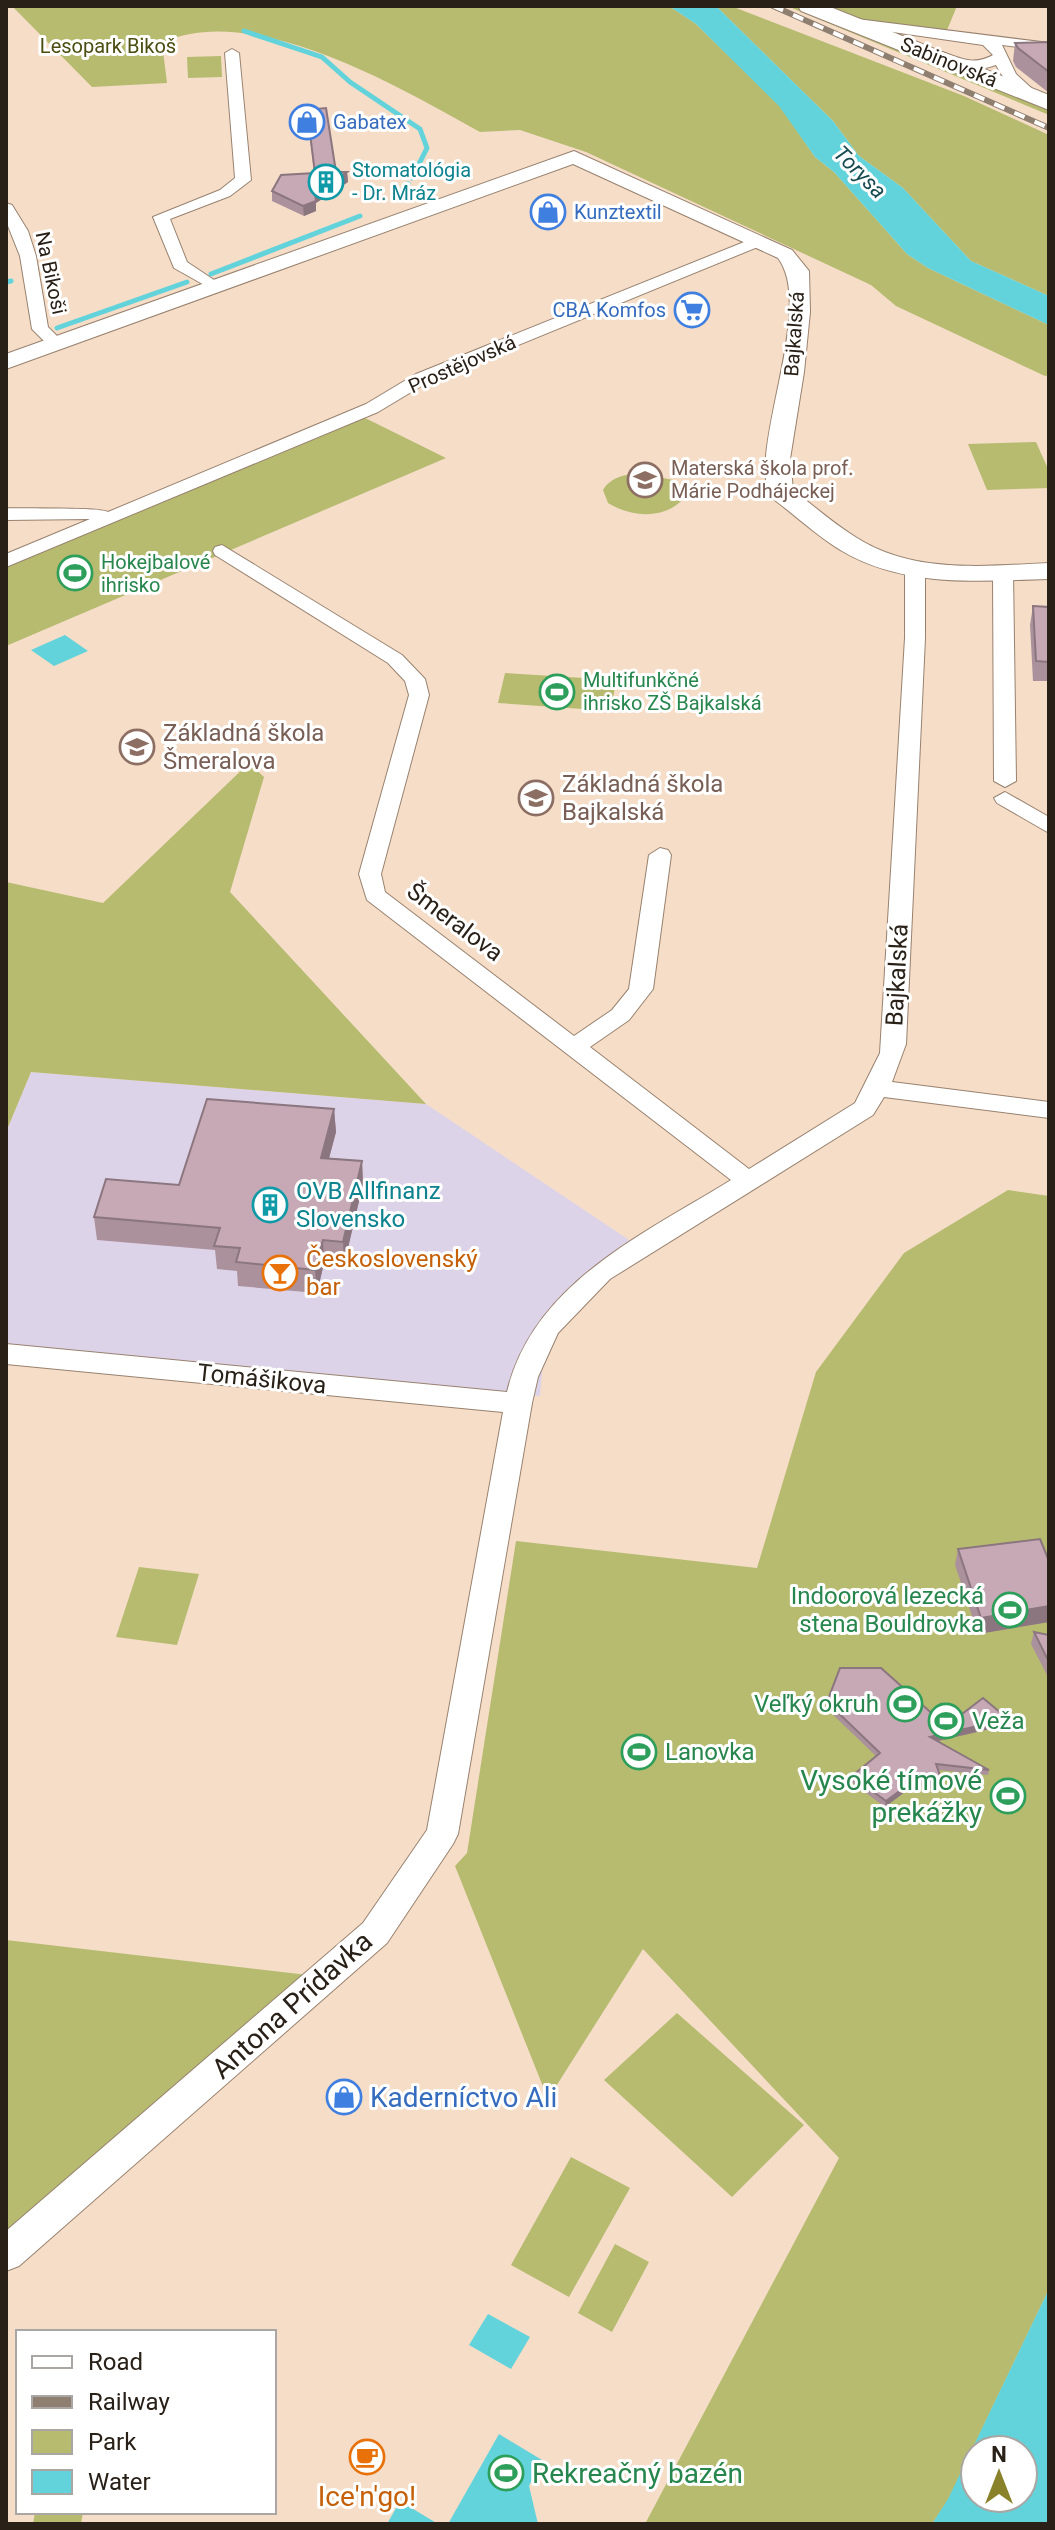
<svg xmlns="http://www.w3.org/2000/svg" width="1055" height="2530" font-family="Roboto,sans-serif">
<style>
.commercial{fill:#ddd3e8}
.green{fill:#b6bb6f}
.water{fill:#62d3db;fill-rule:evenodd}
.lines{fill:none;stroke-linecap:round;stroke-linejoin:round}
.stream{stroke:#62d3db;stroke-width:5}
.minor-casing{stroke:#98826f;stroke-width:2}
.tertiary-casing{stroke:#98826f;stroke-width:2}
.primary-casing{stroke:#98826f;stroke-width:2}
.minor{fill:#fff;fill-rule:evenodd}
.tertiary{fill:#fff;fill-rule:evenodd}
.primary{fill:#fff;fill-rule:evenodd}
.rail-casing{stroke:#8f7f70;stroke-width:6}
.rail{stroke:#fff;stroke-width:4;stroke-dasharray:11;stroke-linecap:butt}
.wall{fill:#ab919c}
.shaded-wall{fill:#8b767f}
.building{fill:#c7a9b5;stroke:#8b767f;stroke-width:2}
.labels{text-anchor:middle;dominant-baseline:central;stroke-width:6;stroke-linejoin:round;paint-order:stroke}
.far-park-label{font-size:20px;fill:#4b4d11;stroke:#fff}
.far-street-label{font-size:20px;fill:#292018;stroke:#fff}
.far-shop-label{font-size:20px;fill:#366cbe;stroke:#fff;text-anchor:start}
.far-culture-label{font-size:20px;fill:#0d838f;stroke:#fff;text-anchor:start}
.far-education-label{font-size:20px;fill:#785e54;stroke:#fff;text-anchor:start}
.far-leisure-label{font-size:20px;fill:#27864d;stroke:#fff;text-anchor:start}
.far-water-label{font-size:22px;font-style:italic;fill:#184b4f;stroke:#fff}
.education-label{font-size:24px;fill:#785e54;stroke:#fff;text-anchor:start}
.street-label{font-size:24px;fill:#292018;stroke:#fff}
.culture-label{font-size:24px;fill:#0d838f;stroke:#fff;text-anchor:start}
.food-label{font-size:24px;fill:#c56008;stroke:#fff;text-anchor:start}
.leisure-label{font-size:24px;fill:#27864d;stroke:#fff;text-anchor:end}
.near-leisure-label{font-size:28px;fill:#27864d;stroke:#fff;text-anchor:end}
.near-street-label{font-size:28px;fill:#292018;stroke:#fff}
.near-shop-label{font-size:28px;fill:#366cbe;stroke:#fff;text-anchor:start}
.near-food-label{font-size:28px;fill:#c56008;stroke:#fff}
</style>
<rect width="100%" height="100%" fill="#f5ddc8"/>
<!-- commercial -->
<path class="commercial" d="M31,1072l395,32 224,150 -59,38 -46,49 -5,55 -534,-45v-219z"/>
<!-- green -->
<path class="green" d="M12,6h657l27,18 84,82 35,51 19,15 73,82 21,14 121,57v50l-4,1 -149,-70 -25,-21 -285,-133 -66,-22 -40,2c-79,-44 -228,-132 -318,-89l5,40 -75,4z
M716,6h15l233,90 85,39v161l-78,-35 -68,-73 -44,-32 -26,-35z
M787,6h170l-12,29 -42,-5 -2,16 148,61v8z
M221,56l1,21 -34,1 -1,-21z
M355,413l91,45 -440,188v-84z
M1036,442l13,29v17l-62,2 -19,-46z
M638,473l35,7 11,12 -1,7c-19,21 -53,18 -75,4l-5,-13c8,-13 21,-15 35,-17z
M505,673l111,7 -5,31 -113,-8z
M249,763l15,14 -34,115 196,212 -395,-32 -25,60v-250l97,21z
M1008,1190l41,6v1093l-101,211 -16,24h-287l194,-366 -196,-209 -95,150 -93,-233 12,-13 49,-312 241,27 59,-196 88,-119z
M139,1567l60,7 -22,71 -61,-8z
M6,1940l336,39 -336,283z
M677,2013l127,112 -72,72 -128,-117z
M571,2157l59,31 -61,109 -58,-32z
M615,2244l34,18 -37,70 -34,-19z
M35,2512h48l-2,12h-48z"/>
<!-- water -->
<path class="water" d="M669,6h47l117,115 26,35 44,32 68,73 78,35v29l-121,-57 -21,-14 -73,-82 -19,-15 -36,-51 -83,-82z
M65,635l23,16 -34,15 -23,-16z
M1049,2289v235h-117l16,-25zM975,2450h48v48h-48z
M488,2314l42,23 -19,32 -42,-24z
M499,2434l43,26 -13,26 9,38h-90z
M400,2501l38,23h-51z"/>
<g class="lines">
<!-- stream -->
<path class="stream" d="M244,31l78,26 28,25 70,47 7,19 -15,30
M394,198l14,-14
M211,274l149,-58
M6,282l5,-1
M57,328l130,-46"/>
<!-- minor casing -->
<g class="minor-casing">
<path id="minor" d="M849,18l200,25v8l-47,-6 14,29 24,22 -2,3c-19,2 -34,-19 -42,-34 -20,7 -45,8 -61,-9l7,-4c19,6 31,14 51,3l-10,-10 -139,-20v-6z
M232,49l7,4 12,127 -21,16 -60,23 17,43 36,24 -8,5 -41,-23 -21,-51 67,-27 15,-12 -10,-125z
M6,203l6,2 16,26 8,25 12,71 17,17 -2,4h-12l-19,-19 -12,-73 -14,-35z
M759,236l6,2v6l-337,138 -50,30 -372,155v-13l84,-35 -84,1v-12c17,1 95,-1 102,4l258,-108 50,-30z
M222,545l180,110 23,24 4,16 -48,179 4,18 189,144 38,-26 17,-21 20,-134 11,-7 8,2 3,5 -18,134 -24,31 -39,27 159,122 106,-66 25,-50 25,-415v-67l3,-4h14l3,4v67l-19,406 -14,38 157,20v16l-165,-21 -11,18 -263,164 -52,54 -20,44 -6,26 -74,431 -5,10 -66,99 -368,323 -13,5v-40l357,-308 64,-93 76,-418 -497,-48v-20l501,48c26,-109 137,-158 224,-212l-364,-280 -8,-26 50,-179 -4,-14 -17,-18 -173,-108 -2,-4 2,-4z
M1003,566l10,6 3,209 -11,6 -11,-6 -1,-209z
M1005,792l44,25v16l-52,-30 -3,-5z"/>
</g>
<!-- tertiary casing -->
<g class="tertiary-casing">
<path id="tertiary" d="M574,151l218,99 17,21 1,41 -6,60 -14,87 3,31c21,16 41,34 64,48 57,36 128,28 192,25v16c-70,2 -144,9 -207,-28 -25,-15 -47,-36 -70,-53 -28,-42 45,-188 6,-240l-205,-94 -567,205v-15z"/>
</g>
<!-- primary casing -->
<g class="primary-casing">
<path id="primary" d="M798,6h30l221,89v15l-248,-99z"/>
</g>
<!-- minor -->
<use href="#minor" class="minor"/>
<!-- tertiary -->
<use href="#tertiary" class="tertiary"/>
<!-- primary -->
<use href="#primary" class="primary"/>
<!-- rail casing -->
<g class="rail-casing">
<path id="rail" d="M773,6l276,122"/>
</g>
<!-- rail -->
<use href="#rail" class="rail"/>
</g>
<!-- wall -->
<path class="wall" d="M1049,42v51l-33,-26 -3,-6 2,-18z
M308,120l28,52h11l1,10 -32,21v8l-12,5 -32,-15v-10l42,-18z
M1033,606l16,1v74h-16l-3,-56z
M334,1109l2,23 -7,26 33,3 1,23 -19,81 -20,-2 -7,30 -79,-7 -1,-15 -20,-2 -2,-19 -118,-10 -3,-23 85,-32z
M958,1549l91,12v61l-71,12 -23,-69z
M1034,1632l15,3v44l-18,-35z
M827,1702l110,16 21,-1 49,8 -69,16 51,29 -1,5 -50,-5 5,14 -2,6 -27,-5 -29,22 -34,-25 1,-6 24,-20 -50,-48z"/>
<!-- shaded-wall -->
<path class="shaded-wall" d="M347,172l1,10 -32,21v8l-12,5 -1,-10 12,-13z
M334,1109l2,23 -13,49 -2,-23z
M362,1161l1,23 -19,81 -1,-23z
M323,1240l1,23 -7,30 -2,-23z
M1049,1606v16l-71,12 3,-16z
M1008,1719l-1,6 -78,18 1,-6z
M916,1779l-2,6 -29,22 1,-6z"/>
<!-- building -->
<path class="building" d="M1049,42v30l-31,-24 -3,-5z
M326,108l10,64h11l-32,21 1,8 -13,5 -31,-15 9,-16 34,-2 -8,-63z
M1033,606l16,1v55l-13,-1z
M207,1099l127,10 -13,49 41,3 -19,81 -20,-2 -8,30 -79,-8 4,-14 -26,-2 6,-18 -126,-11 12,-38 73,6z
M1040,1539l9,22v45l-68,12 -23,-69z
M1034,1632l15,3v27z
M840,1668h41l56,50 4,-14 17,13 25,-19 25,21 -78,18 59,33 -53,-6 7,20 -27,-5 -30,22 -34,-25 28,-23 -53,-51z"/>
<!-- icons -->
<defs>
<g id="shop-ring" transform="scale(1.8)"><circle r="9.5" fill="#fff" stroke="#3f7fe0" stroke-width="1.5"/><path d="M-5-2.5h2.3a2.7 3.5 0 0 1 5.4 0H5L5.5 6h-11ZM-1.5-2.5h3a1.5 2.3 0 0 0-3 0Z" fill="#3f7fe0"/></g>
<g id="building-ring" transform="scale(1.8)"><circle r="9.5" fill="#fff" stroke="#0f9aa8" stroke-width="1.5"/><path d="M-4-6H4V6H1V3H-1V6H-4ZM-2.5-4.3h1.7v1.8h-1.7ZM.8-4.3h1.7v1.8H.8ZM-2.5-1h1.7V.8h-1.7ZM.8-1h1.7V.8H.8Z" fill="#0f9aa8"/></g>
<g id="supermarket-ring" transform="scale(1.8)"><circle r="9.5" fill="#fff" stroke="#3f7fe0" stroke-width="1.5"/><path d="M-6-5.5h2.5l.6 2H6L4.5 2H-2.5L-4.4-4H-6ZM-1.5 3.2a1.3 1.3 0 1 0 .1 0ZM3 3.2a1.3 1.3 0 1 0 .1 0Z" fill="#3f7fe0"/></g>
<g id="school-ring" transform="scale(1.8)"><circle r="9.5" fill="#fff" stroke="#8d6e63" stroke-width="1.5"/><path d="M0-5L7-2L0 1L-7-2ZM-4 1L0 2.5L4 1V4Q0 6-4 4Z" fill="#8d6e63"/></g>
<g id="stadium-ring" transform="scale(1.8)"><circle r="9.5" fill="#fff" stroke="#2e9e5b" stroke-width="1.5"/><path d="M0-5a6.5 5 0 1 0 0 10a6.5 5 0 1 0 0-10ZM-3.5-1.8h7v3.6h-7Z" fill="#2e9e5b"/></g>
<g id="bar-ring" transform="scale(1.8)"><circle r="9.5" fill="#fff" stroke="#e8710a" stroke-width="1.5"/><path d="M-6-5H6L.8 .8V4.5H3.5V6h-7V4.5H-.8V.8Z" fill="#e8710a"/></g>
<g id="cafe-ring" transform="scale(1.8)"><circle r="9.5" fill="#fff" stroke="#e8710a" stroke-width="1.5"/><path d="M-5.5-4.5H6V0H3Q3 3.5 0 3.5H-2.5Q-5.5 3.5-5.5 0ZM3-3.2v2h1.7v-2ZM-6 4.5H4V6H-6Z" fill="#e8710a"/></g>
</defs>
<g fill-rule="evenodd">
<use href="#shop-ring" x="307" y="122"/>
<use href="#building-ring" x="326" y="182"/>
<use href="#shop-ring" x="548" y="212"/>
<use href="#supermarket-ring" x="692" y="310"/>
<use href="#school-ring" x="645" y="480"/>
<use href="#stadium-ring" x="75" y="573"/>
<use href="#stadium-ring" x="557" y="692"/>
<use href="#school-ring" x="137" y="747"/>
<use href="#school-ring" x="536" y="798"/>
<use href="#building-ring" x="270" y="1205"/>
<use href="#bar-ring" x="280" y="1273"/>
<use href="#stadium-ring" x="1010" y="1610"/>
<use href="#stadium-ring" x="905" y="1704"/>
<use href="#stadium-ring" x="946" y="1721"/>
<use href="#stadium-ring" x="639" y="1752"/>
<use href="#stadium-ring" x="1008" y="1796"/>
<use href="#shop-ring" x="344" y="2097"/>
<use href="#cafe-ring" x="367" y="2457"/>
<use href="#stadium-ring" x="506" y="2473"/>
</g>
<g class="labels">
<!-- far-park labels -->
<g class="far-park-label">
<text x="108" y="46">Lesopark Bikoš</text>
</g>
<!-- far-street labels -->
<g class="far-street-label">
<text transform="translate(949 62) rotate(22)">Sabinovská</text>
<text transform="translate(51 273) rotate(78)">Na Bikoši</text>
<text transform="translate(794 334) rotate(-86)">Bajkalská</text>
<text transform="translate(462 364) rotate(-24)">Prostějovská</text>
</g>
<!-- far-shop labels -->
<g class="far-shop-label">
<text x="333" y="122">Gabatex</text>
<text x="574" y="212">Kunztextil</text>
<text x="666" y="310" text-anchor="end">CBA Komfos</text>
</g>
<!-- far-culture labels -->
<g class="far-culture-label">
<text x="352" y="170">Stomatológia<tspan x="352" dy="23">- Dr. Mráz</tspan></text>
</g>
<!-- far-education labels -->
<g class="far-education-label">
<text x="671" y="468">Materská škola prof.<tspan x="671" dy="23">Márie Podhájeckej</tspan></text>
</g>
<!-- far-leisure labels -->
<g class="far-leisure-label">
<text x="101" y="562">Hokejbalové<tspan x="101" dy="23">ihrisko</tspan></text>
<text x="583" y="680">Multifunkčné<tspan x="583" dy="23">ihrisko ZŠ Bajkalská</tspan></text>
</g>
<!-- far-water labels -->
<g class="far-water-label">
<text transform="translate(860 172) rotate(45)">Torysa</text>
</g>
<!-- education labels -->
<g class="education-label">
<text x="163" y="733">Základná škola<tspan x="163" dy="28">Šmeralova</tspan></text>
<text x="562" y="784">Základná škola<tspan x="562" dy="28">Bajkalská</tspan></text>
</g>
<!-- street labels -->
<g class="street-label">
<text transform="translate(455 922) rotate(37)">Šmeralova</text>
<text transform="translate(897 975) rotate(-87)">Bajkalská</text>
<text transform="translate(262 1379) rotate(6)">Tomášikova</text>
</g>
<!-- culture labels -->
<g class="culture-label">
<text x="296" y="1191">OVB Allfinanz<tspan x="296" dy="28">Slovensko</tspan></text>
</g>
<!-- food labels -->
<g class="food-label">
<text x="306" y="1259">Československý<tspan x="306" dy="28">bar</tspan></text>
</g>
<!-- leisure labels -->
<g class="leisure-label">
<text x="984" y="1596">Indoorová lezecká<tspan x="984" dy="28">stena Bouldrovka</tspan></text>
<text x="879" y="1704">Veľký okruh</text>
<text x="972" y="1721" text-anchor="start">Veža</text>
<text x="665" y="1752" text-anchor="start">Lanovka</text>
</g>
<!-- near-leisure labels -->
<g class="near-leisure-label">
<text x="982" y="1780">Vysoké tímové<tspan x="982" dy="32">prekážky</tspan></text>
<text x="532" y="2473" text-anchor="start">Rekreačný bazén</text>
</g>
<!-- near-street labels -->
<g class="near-street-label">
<text transform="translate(292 2005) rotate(-42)">Antona Prídavka</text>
</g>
<!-- near-shop labels -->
<g class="near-shop-label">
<text x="370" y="2097">Kaderníctvo Ali</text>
</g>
<!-- near-food labels -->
<g class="near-food-label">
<text x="367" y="2496">Ice'n'go!</text>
</g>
</g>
<!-- border -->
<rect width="1055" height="2530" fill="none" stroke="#292018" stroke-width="16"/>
<!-- legend -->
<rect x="16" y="2330" width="260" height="184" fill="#ffffff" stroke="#a9a6a3" stroke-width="2"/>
<rect x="32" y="2356" width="40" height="12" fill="#ffffff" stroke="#a9a6a3" stroke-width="2"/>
<text x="88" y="2370" font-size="24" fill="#292018">Road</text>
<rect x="32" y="2396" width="40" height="12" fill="#8f7f70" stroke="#a9a6a3" stroke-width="2"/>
<text x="88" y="2410" font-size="24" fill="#292018">Railway</text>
<rect x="32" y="2430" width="40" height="24" fill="#b6bb6f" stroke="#a9a6a3" stroke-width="2"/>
<text x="88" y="2450" font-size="24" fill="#292018">Park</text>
<rect x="32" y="2470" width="40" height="24" fill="#62d3db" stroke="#a9a6a3" stroke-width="2"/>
<text x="88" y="2490" font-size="24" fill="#292018">Water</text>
<!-- north arrow -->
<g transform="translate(999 2474)"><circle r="38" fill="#ffffff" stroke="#a9a6a3" stroke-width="2"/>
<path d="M0-6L14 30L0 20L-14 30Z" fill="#89822a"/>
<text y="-12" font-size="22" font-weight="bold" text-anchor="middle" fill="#292018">N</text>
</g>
</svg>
